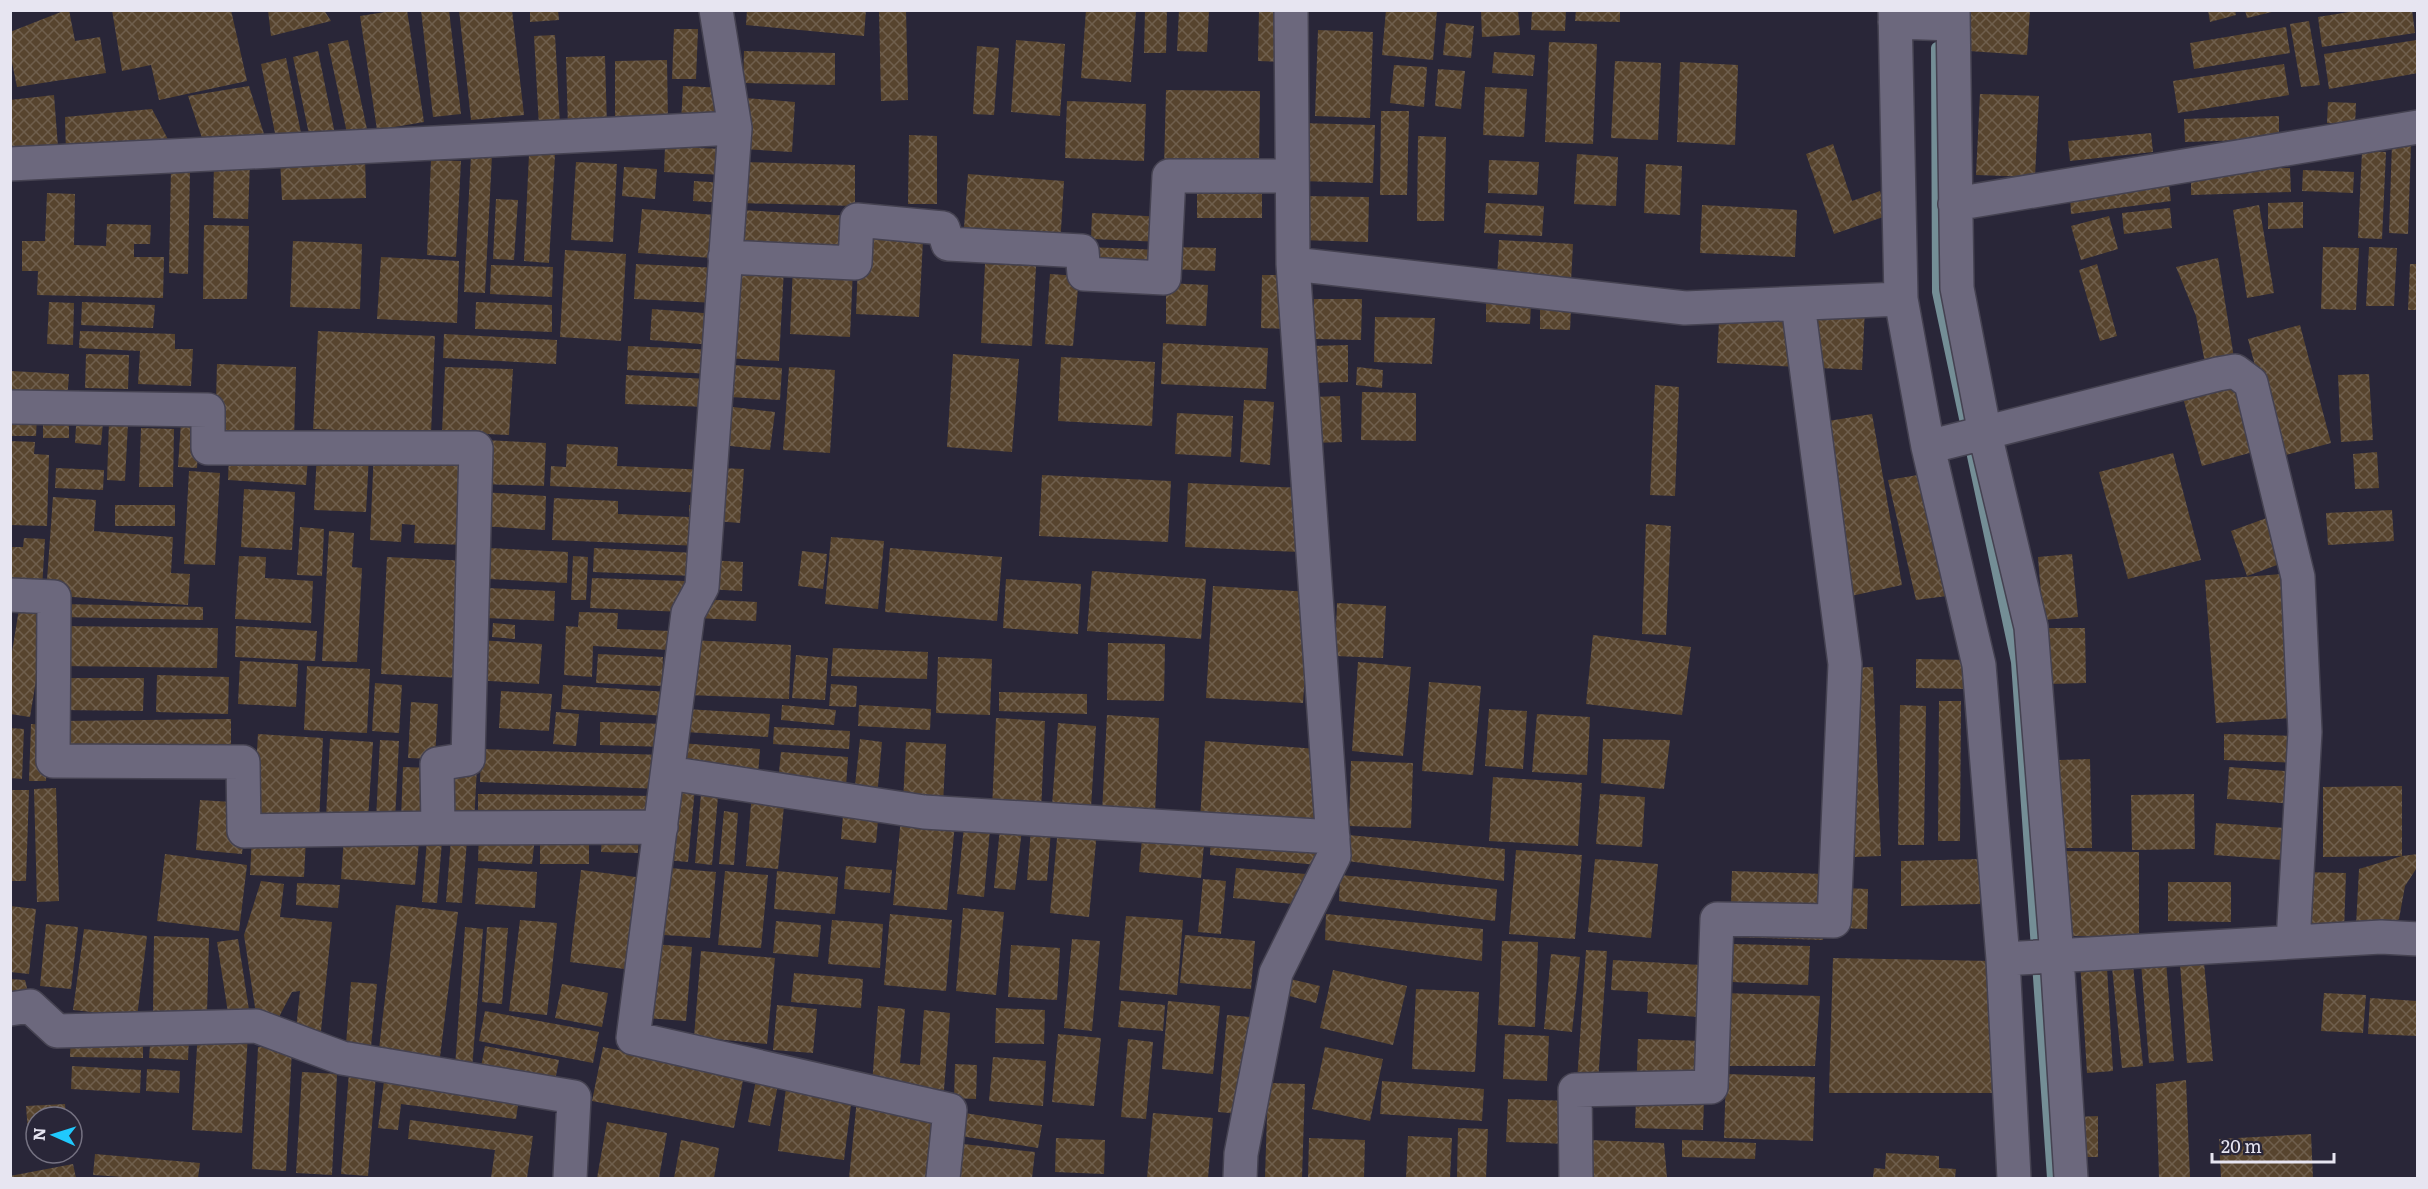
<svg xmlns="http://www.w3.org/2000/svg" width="2428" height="1189" font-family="Literata,serif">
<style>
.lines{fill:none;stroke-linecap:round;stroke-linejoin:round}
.stream{stroke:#748e96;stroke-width:12}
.building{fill:url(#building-cross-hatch)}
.minor-casing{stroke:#454251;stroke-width:36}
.minor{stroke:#6c687d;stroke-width:33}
</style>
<defs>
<pattern id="building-cross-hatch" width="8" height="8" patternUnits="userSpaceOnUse" patternTransform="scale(1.5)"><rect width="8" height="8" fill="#57442e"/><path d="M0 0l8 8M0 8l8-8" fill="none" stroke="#6f5f4d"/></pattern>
</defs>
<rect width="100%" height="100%" fill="#292638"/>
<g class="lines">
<!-- stream -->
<path class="stream" d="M1937,48l1,244 79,370 36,516"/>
</g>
<!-- building -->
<path class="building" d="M66,10h3l6,31 25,-4 6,36 -89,14 -7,-34v-21z
M112,10h119l16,71 -88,19 -8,-35 -29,6z
M268,10h56l7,11 -60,15z
M398,10h9l17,112 -47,8 -17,-114z
M421,10h28l12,104 -28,3z
M459,10h53l12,105 -53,5z
M530,10h28l1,10 -29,2z
M747,10h119l-2,26 -118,-11z
M879,10h27l2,90 -27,1z
M1086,10l50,1 -5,71 -50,-4z
M1145,10h22l-1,43h-22z
M1179,10h30l-2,42 -30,-1z
M1259,10h25l-1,52 -25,-1z
M1386,10h51l-4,50 -51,-5z
M1481,10h37l2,25 -38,2z
M1532,10h34l-1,21 -34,-1z
M1576,10h44v12l-45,-1z
M1971,10h59l-3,45 -58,-4z
M2208,10h27l1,5 -26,7z
M2245,10h31v1l-29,7z
M2362,10h50l3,23 -93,14 -4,-30z
M2309,21l11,64 -19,2 -11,-63z
M1446,23l28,3 -3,32 -28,-3z
M2286,27l4,26 -96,16 -4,-26z
M674,29h24l-2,50h-24z
M1318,30l55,2 -3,86 -55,-2z
M555,35l5,91 -21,1 -5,-91z
M348,40l20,94 -20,4 -20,-94z
M1016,40l49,4 -5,72 -49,-4z
M2417,40l1,33 -89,16 -5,-35z
M1549,42l48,2 -4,100 -48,-2z
M977,46l22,2 -5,67 -21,-1z
M318,51l17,83 -25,5 -17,-82z
M744,51l91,2v32l-92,-2z
M1494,52l41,3 -2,21 -41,-3z
M605,56l2,72 -39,1 -2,-72z
M286,58l16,80 -25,5 -16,-79z
M667,60l1,66 -53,1v-66z
M1615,61l46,2 -3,77 -47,-2z
M1680,62l58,3 -3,80 -58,-3z
M2284,64l5,31 -111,18 -5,-32z
M1394,65l33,2 -3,40 -34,-4z
M1438,69l27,2 -4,38 -26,-3z
M249,86l15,48 -59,13 -17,-51z
M683,86l43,2 -2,36 -43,-2z
M1485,87l42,2 -3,48 -41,-2z
M1166,90l94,1 -1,79 -95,-2z
M1980,94l59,2 -4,81 -59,-2z
M54,95l4,52 -48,5v-52z
M745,98l50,4 -3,50 -50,-3z
M1067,101l79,3 -2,57 -79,-3z
M2328,102l28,1 -1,22 -28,-2z
M152,109l20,38 -106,7 -1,-37z
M1381,111h28l-2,84h-27z
M2279,116v23l-94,3 -1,-23z
M1300,123l75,2 -2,58 -74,-2z
M2151,133l2,19 -83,9 -2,-20z
M909,135l28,1v68h-29z
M1418,136l28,1 -2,84h-27z
M2392,143l19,1 -3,90 -19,-1z
M1833,144l19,57 28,-10 9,24 -55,19 -28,-80z
M665,147l62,2 -2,26 -61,-3z
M2362,151l24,1 -4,87 -24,-1z
M365,154l1,44 -84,2 -2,-43z
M471,154l21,1 -7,138 -21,-1z
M529,154l26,1 -6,108 -25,-2z
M1577,154l41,3 -2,49 -42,-2z
M214,160l36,1 -2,58 -35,-1z
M431,160l30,1 -5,96 -29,-2z
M1489,160l50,2 -2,33 -49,-2z
M576,162l41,2 -4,78 -42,-2z
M741,162l114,3v41l-116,-3z
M1646,164l36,2 -2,49 -36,-2z
M624,167l33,2 -2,30 -33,-3z
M171,168l19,1 -2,105 -19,-1z
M2290,168l1,24 -100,3v-25z
M2303,170l51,2 -1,21 -51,-2z
M968,174l96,7 -4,65 -97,-5z
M694,181l32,2 -1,20 -32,-2z
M1197,181h65v37h-65z
M2169,184l2,17 -100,13 -1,-18z
M47,193l28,1 -1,51 32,1 1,-22 44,1 -1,19h-16v13h30l-1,41 -126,-3 1,-24h-16v-30h23z
M1300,196l69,1 -1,45 -69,-2z
M496,199l22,1 -4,60 -21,-1z
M2303,202v26l-35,1v-26z
M1486,203l58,3 -2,30 -58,-3z
M1702,205l95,5 -2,47 -95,-4z
M2259,205l15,88 -27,5 -14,-88z
M2170,208l2,20 -48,6 -2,-21z
M642,209l73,6 -3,43 -74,-5z
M740,210l113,6 -1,34 -113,-6z
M1092,213l71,4v25l-72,-3z
M2109,216l9,33 -37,11 -10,-34z
M204,225l45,1 -2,73h-44z
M859,238l64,2 -4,77 -63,-3z
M1499,240l74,4 -2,38 -74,-3z
M293,241l69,3 -2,65 -70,-2z
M1088,247l73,3v24l-74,-3z
M1171,247l45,1 -1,23 -45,-2z
M2323,247l36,1 -3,62 -35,-1z
M2369,247l28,1 -3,58h-28z
M565,250l61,4 -5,87 -61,-4z
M381,257l78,4 -2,62 -80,-4z
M2218,258l16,100 -29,5 -9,-47 -20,-49z
M636,264l83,4 -2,35 -83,-4z
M985,264l51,2 -4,80 -51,-3z
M2097,264l20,72 -17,5 -21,-71z
M2410,264h8v46h-10z
M491,265l62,2 -1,30 -62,-3z
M729,265l55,3 -5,93 -54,-3z
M793,265l60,3 -3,69 -60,-3z
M1050,274l29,2 -6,70 -28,-2z
M1262,275h26l-1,54 -26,-1z
M1166,283l42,2 -2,41 -40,-2z
M1540,289l32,1 -2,40 -30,-1z
M1314,299h48l-1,41 -47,-1z
M1486,301l45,3 -1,20 -44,-2z
M1720,301l145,7 -3,62 -145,-7z
M49,302l25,1 -1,42 -26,-1z
M82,302l73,3 -2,23 -72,-3z
M476,302l76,3v27l-77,-3z
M652,309l64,5 -2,31 -64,-5z
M1375,317l60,1 -3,46 -58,-2z
M2300,325l31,118 -52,14 -31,-118z
M80,331l95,3v15h18l-2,37 -53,-2 2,-33 -61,-3z
M318,331l117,5 -4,98 -118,-5z
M444,334l113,6 -1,24 -113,-6z
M1163,343l105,5 -2,41 -105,-5z
M1348,345v37l-38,1v-37z
M628,346l88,4 -2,24 -87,-4z
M86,354l43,1 -1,34 -43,-1z
M953,354l66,5 -7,93 -65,-5z
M1061,357l94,5 -3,64 -94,-5z
M217,364l79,3 -2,73 -79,-2z
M732,365l50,3 -2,32 -50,-3z
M445,367l68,2 -4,66 -67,-3z
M789,367l46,3 -5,83 -47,-3z
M1357,367l26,3 -1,18 -26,-3z
M10,371l59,3 -2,28 -57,-3z
M2231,373l22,79 -51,14 -22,-79z
M2369,374l4,66 -32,2 -3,-67z
M626,375l83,4 -1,28 -83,-3z
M1655,385l24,2 -4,109 -25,-1z
M1362,392l54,1v48l-55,-1z
M1340,396l2,46 -28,1 -1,-46z
M1244,400l30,2 -4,63 -30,-3z
M725,406l50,6 -5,38 -49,-5z
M43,410h26v28h-26z
M77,410l27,1 -3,34 -26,-2z
M1177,413l56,3 -2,41 -56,-3z
M10,414l27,1 -1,21h-26z
M1872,414l30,171 -79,17 -20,-177z
M109,422l19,1 -3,58 -18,-1z
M181,422l19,1 -3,45 -19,-1z
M141,428l33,1 -1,58h-34z
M484,440l62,3 -2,43 -62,-2z
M10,441l25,1 -1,12 15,1 -2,71 -37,-1z
M567,444l51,3 -1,19 92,4 -2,23 -157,-7 1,-20 15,1z
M374,450l96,5 -5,90 -51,-2 1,-18 -13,-1 -1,18 -31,-2z
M317,452l52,3 -3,57 -52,-2z
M2377,452l2,36 -24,1 -2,-35z
M2173,453l28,107 -73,19 -29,-107z
M229,454l79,4 -2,27 -78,-5z
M56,468l48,2 -1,20 -48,-2z
M720,468l24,1 -4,54 -25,-2z
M189,471l31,2 -5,92 -31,-1z
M1924,474l31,121 -39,5 -28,-120z
M1042,475l129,6 -3,61 -129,-6z
M1188,483l114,5 -3,64 -114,-5z
M244,489l51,3 -3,58 -51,-3z
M481,492l65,4 -1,34 -65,-4z
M53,497l43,3 -2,31 79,6 -2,36 19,1 -2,31 -130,-9 1,-15 -12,-1z
M554,498l64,3v13l71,3v-12h13l-2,41 -148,-6z
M115,505h60v21h-60z
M2294,508l16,45 -63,23 -16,-45z
M2392,510l2,31 -66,4 -2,-32z
M1646,524l25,2 -5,109 -24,-1z
M300,527l24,2 -2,47 -25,-1z
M329,531l25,2 -2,34 10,1 -5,94 -35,-1z
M831,537l53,4 -6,68 -53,-5z
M24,538l21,1 -3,50 -32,-2v-40h13z
M489,548l79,4 -1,31 -79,-4z
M594,548l102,5 -1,23 -102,-4z
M890,548l112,9 -5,64 -112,-9z
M802,551l25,3 -4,35 -25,-3z
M2072,554l6,63 -35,3 -5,-63z
M239,556l27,1 -1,21 48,3 -2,42 -76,-4z
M573,556l15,1 -2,43h-15z
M387,557l82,4 -7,117 -81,-4z
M707,560l36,2 -1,29 -36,-2z
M1092,571l114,8 -5,60 -114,-8z
M2282,574l10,144 -76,5 -11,-143z
M592,578l93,3 -2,31 -93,-4z
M1006,579l75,5 -3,50 -75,-6z
M1213,586l97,6 -7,111 -97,-5z
M487,588l68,3 -1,30 -69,-3z
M698,599l59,3 -1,19 -59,-3z
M20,603l28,5 -18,109 -20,-3v-50z
M1337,603l49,3 -3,52 -48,-2z
M60,604l143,3v13l-143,-3z
M579,612l39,1 -1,16 54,2 -1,19 -77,-4 -1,31 -28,-2 2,-49 12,1z
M493,623l22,2v14l-23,-2z
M60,626l158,2 -1,40 -157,-2z
M236,626l81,5 -2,30 -80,-4z
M2048,628h37l1,55 -36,1z
M1593,635l98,12 -9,68 -96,-11z
M478,640l64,4 -3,40 -64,-4z
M690,640l101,5 -2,54 -101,-4z
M1108,643l57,1 -1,57 -57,-1z
M833,648l95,4 -1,27 -96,-3z
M598,654l65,3 -1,29 -66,-3z
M796,655l32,3 -3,42 -33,-2z
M938,657l54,2 -2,56 -54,-2z
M1916,659l53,1 -1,29 -52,-1z
M240,661l58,3 -2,43 -58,-3z
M1358,662l53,5 -8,89 -51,-5z
M307,666l63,3 -3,64 -63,-3z
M1873,667l8,189 -26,1 -9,-189z
M157,675l72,2 -1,37 -72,-2z
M61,678h83l-1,33 -83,-1z
M1429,682l52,4 -8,89 -51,-4z
M375,683l27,2 -3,48 -27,-2z
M831,684l26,2 -1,21 -27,-1z
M563,685l105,7 -2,24 -105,-7z
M501,691l51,3 -3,37 -50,-3z
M999,692l88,2v20l-88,-3z
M1939,701h22l-1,140h-22z
M411,702l27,2 -3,55 -27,-1z
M782,705l54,5 -2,15 -53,-5z
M859,705l72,4 -1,21 -72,-4z
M1900,705l26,1 -2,139h-26z
M686,709l84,5 -2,23 -83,-5z
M1489,709l38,2 -4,58 -38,-3z
M556,712l23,2 -3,32 -23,-2z
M1537,714l53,3 -3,58 -55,-3z
M1107,715l52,3 -4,97 -53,-2z
M996,718l49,3 -4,92 -49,-3z
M231,719v29l-171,1v-28z
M600,722l66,2 -1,23 -65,-2z
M1058,723l38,3 -5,82 -39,-2z
M31,724l17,1 -2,56h-17z
M774,727l76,4 -1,18 -76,-5z
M10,728l14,1 -2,50 -12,-1z
M258,734l65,4 -4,85 -66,-4z
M2224,734l76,2 -1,27 -75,-3z
M330,739l43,3 -5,78 -42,-2z
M860,739l22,3 -5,55 -23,-2z
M1603,739l67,1 -6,49 -63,-6z
M380,740l19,1 -4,79h-19z
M1205,741l113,8 -4,78 -114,-7z
M906,742l40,2 -3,61 -40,-2z
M680,743l80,6 -2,26 -80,-6z
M481,749l182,6 -2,34 -181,-7z
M781,752l67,5 -2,30 -68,-5z
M2090,759l2,89h-31l-2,-88z
M1351,761l62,2 -2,65 -62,-2z
M447,766l30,1 -3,56 -31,-2z
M403,767l29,1 -3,53 -28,-1z
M2229,767l69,5 -2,32 -69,-5z
M1493,777l89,6 -4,63 -89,-5z
M673,785l22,3 -7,74 -22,-2z
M2402,786v70l16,-2v12l-13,20 -6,33 -13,13 -30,-6 3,-57 43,-13 -79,1v-70z
M56,788l3,113 -22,1 -3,-113z
M10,790h19l-3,91h-16z
M752,792l33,3 -7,74 -32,-3z
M478,794l180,2 -1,26 -179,-1z
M701,794l17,2 -6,69 -17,-2z
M1600,794l45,3 -3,50 -46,-3z
M2194,794l1,55 -63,1 -1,-55z
M200,800l32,2 12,33 -2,19 -46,-4z
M844,804l35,4 -3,35 -35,-4z
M724,811l14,2 -4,52 -15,-1z
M965,816l26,2 -7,79 -27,-3z
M901,817l54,6 -8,87 -54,-5z
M2216,823l69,5 -2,32 -69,-5z
M1143,827l62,6 -4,45 -62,-6z
M1000,828l22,1 -7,61 -21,-2z
M1058,828l39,3 -8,86 -39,-4z
M1031,829l20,1 -4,51 -20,-1z
M540,832l49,1v31h-49z
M479,834l56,3 -3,27 -54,-3z
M602,834l37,1 -1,18 -37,-1z
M1348,835l157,14 -1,32 -157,-20z
M344,836l75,6 -4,43 -74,-6z
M1211,836l108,10 -1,19 -108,-10z
M252,837l54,2 -2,38 -54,-2z
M427,839l15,2 -5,62 -15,-1z
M451,839l16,1 -5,63 -16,-1z
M1516,850l66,5 -7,84 -66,-5z
M2061,851l78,1v84h-79z
M165,854l82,11 -8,66 -82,-10z
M1595,859l63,5 -7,74 -63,-6z
M1980,859v45l-79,2v-45z
M846,866l46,4 -2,23 -46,-4z
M478,868l59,4 -2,36 -60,-4z
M670,868l46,4 -6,66 -46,-3z
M1236,868l70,6 -2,31 -71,-7z
M581,870l63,8 -12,92 -62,-8z
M725,871l43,4 -7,73 -43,-3z
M777,871l61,6 -3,37 -61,-5z
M1732,871l93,3 -2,66 -93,-3z
M2301,872l45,1 -2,58 -45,-1z
M1340,875l157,14 -2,32 -156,-20z
M1203,879l23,2 -5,53 -23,-2z
M261,881l23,3 -4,33 52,5 -11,109 -25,-2 4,-38 -8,1 -13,25 -23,-3 -12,-79z
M2168,882h63v40l-63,-1z
M297,883l43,2 -2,23 -42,-3z
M1844,888l24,1 -1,40 -25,-1z
M396,905l62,7 -18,145 -61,-8z
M10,906l26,3 -7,65 -19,-2z
M963,908l41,4 -8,83 -40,-4z
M890,914l62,6 -6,71 -62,-6z
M1326,914l157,15 -1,32 -157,-21z
M1126,916l57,4 -6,75 -58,-5z
M520,920l37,3 -10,92 -38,-4z
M832,920l51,4 -3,44 -52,-4z
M776,921l45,4 -3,32 -45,-4z
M46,924l32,3 -7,62 -31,-3z
M465,927l18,2 -11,140 -17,-2z
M487,927l21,1 -6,76 -20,-2z
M84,929l63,7 -10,81 -64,-7z
M1185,935l70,6 -4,48 -71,-6z
M154,936l55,2 -2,75 -54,-2z
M238,939l11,71 -21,3 -11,-71z
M1072,939l28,2 -8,90 -28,-3z
M1502,941l36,1 -3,85 -37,-2z
M652,944l40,3 -6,74 -40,-3z
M1733,944l77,2 -2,39 -76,-3z
M1011,945l49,3 -3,52 -49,-3z
M1586,950l21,1 -9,131 -21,-1z
M701,951l74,7 -8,86 -73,-7z
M1551,954l29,3 -8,75 -28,-3z
M1833,958l161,3 6,132h-171z
M1613,960l88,5 -3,52 -51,-4 1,-21 -37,-2z
M2080,961l27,7 6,103 -26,2z
M2166,961l8,100 -25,2 -8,-100z
M2204,962l9,99 -26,2 -7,-100z
M2133,965l10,101 -21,2 -10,-101z
M1333,970l74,16 -14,59 -73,-17z
M794,973l69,6 -2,29 -70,-6z
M1286,978l34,8 -4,17 -34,-9z
M10,979l15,1 4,16 -19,4z
M351,982l26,2 -6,63 -25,-3z
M562,984l46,9 -6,34 -47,-9z
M1416,989l63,3 -4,80 -63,-3z
M1723,993l97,3 -5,70h-94z
M2324,993l42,2 -3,38 -42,-2z
M2370,998l48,3v35l-50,-2z
M1121,1001l44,4 -2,26 -45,-4z
M1168,1001l52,5 -7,68 -51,-5z
M777,1005l40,4 -4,44 -40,-3z
M878,1006l27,3 -5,54 20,2 4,-55 26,3 -6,77 -72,-6z
M996,1008l49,2 -1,34 -49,-1z
M485,1011l114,21 -6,31 -114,-22z
M1227,1015l23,2 -9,97 -23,-2z
M198,1030l50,4 -6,99 -50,-3z
M71,1034l72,2v22l-73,-1z
M151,1034l38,2 -1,24 -39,-2z
M1058,1034l43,4 -7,68 -42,-4z
M1505,1034l44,2 -2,45 -44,-2z
M1128,1039l25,3 -7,77 -25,-2z
M1638,1039l68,2 -3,89 -68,-2z
M485,1046l74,14 -5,26 -74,-14z
M258,1047l34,1 -6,123 -34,-2z
M603,1047l141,28 -10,53 -142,-27z
M1325,1047l58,12 -13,62 -58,-12z
M993,1057l53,4 -3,45 -54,-5z
M955,1064l22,1 -1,34 -22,-1z
M72,1066l69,4 -1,23 -69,-4z
M147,1069l33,2 -1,22 -33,-2z
M758,1069l22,5 -10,52 -22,-4z
M302,1072l35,2 -5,101 -36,-2z
M349,1072l27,2 -8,102 -27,-2z
M385,1073l135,18 -4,28 -115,-15 -3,26 -20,-2z
M1726,1074l89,3 -2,64 -89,-3z
M787,1080l66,9 -9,71 -66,-9z
M2186,1080l4,98h-31l-3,-94z
M1382,1081l102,8 -2,32 -102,-7z
M1268,1083l37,1 -3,94h-37z
M857,1099l85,16 -8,63h-85z
M1508,1099l63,2 -2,43 -63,-2z
M65,1104l1,13h-30v27h-7l-3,-38z
M958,1112l84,13 -4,23 -84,-13z
M1153,1113l60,5 -5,60h-61z
M2098,1116v41h-22l-1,-40z
M410,1120l123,16 -6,42h-36l4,-28 -87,-11z
M607,1122l60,11 -8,45h-62z
M1458,1128l30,1 -2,49h-29z
M2311,1134l2,44h-92l-2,-39z
M1408,1136l44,2 -2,40h-44z
M1056,1138l49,2 -1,34 -49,-2z
M1309,1138l56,2 -1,38h-56z
M681,1140l38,8 -5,30h-40z
M1590,1140l74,3 3,35h-77z
M1682,1140l74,3 -1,16 -73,-2z
M954,1143l81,9 -3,26h-82z
M1886,1153l53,3v12l17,1 -1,9h-82l1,-10 11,1z
M95,1154l105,9 -2,15h-61l-44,-3z
M73,1164l3,14h-66v-2z"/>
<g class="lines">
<!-- minor casing -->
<g class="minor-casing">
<path id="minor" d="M716,10l19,118
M1895,10l6,289 27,148 51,218 24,294 11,219
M1953,10l4,278 28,146 46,193 26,330 14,221
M1895,22l58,2
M10,164l725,-36 -33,459 -14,26 -55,425 317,72 -7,68
M1955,204l463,-77
M725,257l130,6 2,-43 86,8 5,16 134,7 2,23 80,4 5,-102h123
M1293,264l392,44 216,-9
M10,407l198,3v38h268l-8,311 -31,5 1,64 223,-1
M1928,447l290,-73 17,-3 16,12 47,194 7,155 -12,210
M10,595l44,2 -1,164 190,1 1,69 194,-3
M668,773l256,39 409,25
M2003,959l378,-22 37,2
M10,1009l20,-3 27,25 199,-5 86,32 232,39 -4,81
M1240,1178l1,-24 35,-181 58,-117 -41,-592 -2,-254
M1576,1178l-1,-88 136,-3 6,-168 117,2 11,-257 -47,-360"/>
</g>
<!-- minor -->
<use href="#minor" class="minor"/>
</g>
<!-- border -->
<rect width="2428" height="1189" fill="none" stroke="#e7e5f1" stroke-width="24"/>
<!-- north arrow -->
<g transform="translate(54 1135) rotate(273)"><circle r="28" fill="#292638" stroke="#757282" stroke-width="1.5"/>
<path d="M0-4.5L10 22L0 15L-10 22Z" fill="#20c9fd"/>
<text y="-9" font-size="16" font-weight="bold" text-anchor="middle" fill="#e7e5f1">N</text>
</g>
<!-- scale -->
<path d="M2212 1153v9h122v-9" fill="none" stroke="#e7e5f1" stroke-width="3"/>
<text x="2221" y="1153" font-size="18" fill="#e7e5f1" stroke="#292638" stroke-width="4.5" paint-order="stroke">20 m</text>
</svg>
